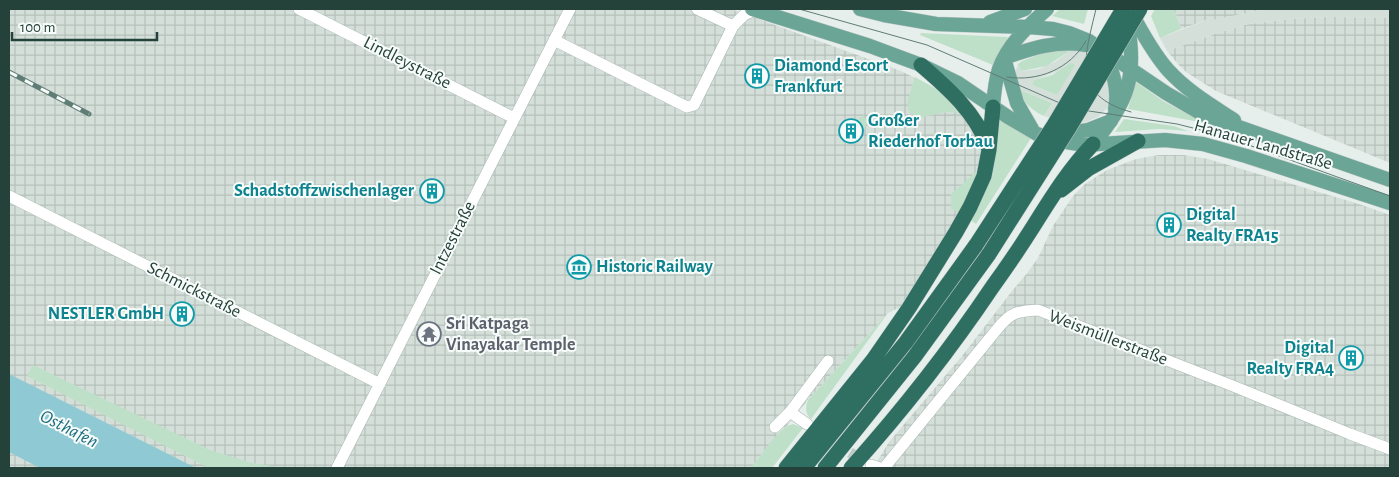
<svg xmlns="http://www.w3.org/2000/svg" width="1399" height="477" font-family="'Alegreya Sans',sans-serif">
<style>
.built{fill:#d4dfda;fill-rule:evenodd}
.industrial{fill:url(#industrial-grid)}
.grass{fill:#bfe0c8}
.water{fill:#8ec9d4}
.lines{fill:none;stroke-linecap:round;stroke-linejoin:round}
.minor-tunnel{stroke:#bfccc8;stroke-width:11;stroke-dasharray:11 5.5;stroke-linecap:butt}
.minor-casing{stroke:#a8b8b2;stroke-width:12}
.major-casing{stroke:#c2cac8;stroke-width:15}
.highway-casing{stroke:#c2cac8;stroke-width:16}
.minor{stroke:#fff;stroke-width:11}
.major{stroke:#6aa596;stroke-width:14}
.highway{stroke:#2f6f62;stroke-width:15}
.tram{stroke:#5f7d75;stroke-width:1}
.rail-casing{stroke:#5f7d75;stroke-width:5}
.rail{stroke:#f7fbf9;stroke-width:3;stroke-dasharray:9;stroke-linecap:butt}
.highway-bridge-casing{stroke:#c2cac8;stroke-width:16;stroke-linecap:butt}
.highway-bridge{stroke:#2f6f62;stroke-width:15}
.labels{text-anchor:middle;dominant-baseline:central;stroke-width:4;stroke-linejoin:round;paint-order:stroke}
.street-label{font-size:18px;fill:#24423a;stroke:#f7fbf9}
.culture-label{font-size:18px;font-weight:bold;fill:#0d838f;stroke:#f7fbf9;text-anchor:start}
.worship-label{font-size:18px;font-weight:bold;fill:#5b616d;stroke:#f7fbf9;text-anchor:start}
.water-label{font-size:19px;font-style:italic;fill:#1c6f80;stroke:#f7fbf9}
</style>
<defs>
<pattern id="industrial-grid" width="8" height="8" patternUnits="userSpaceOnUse" patternTransform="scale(1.25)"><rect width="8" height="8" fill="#d4dfda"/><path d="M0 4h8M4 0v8" fill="none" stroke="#b6c1bc"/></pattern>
</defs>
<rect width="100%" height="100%" fill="#e6efeb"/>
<!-- built -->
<path class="built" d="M1264,9h126v9l-62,-1 -37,2 -42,5 -31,9 -51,18 -7,-13 52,-20 1,2z
M1071,50h9l9,4 13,14 8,16 1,17 -4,7 -9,9 -12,5 -9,1 -18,-2 -15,-5 8,-13 -34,-14 -3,-16 3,-9 3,7 18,-2 16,-7zM1061,70l-4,25 -25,-10 2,-5z"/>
<!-- industrial -->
<path class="industrial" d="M9,9h722l170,62 32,16 37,36 11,24 -3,28 -18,39 -57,92 -15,7 -80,87 -21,26 -7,5 -29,37h-742z
M1174,9h91l-52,11 -1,-2 -31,11z
M1328,17l62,1v145l-174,-72 -30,-19 -8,-8 -11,-13 51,-18 31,-9 42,-5z
M1159,155h24l25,4 151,45 31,11v253h-517l16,-26 73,-86 50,-65 16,-19 10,-14 15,-32 20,-30 12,-12 22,-14 29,-11z"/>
<!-- grass -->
<path class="grass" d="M1060,9h28l-4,15 -32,-8z
M1155,9h19l7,20 -21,9 -9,-22z
M921,33l87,4 -15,28 -73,-30z
M1054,49l17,1 -24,16 -26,5 -3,-7 4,-3z
M1071,63l4,2 -18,30 -25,-10 2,-5 18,-5z
M915,77l26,15 21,23c-18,-10 -37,10 -53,-3l-2,-10z
M1136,82l27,19 42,22 -77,-14z
M1018,89l34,14 -8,13c-13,-6 -21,-14 -26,-27z
M863,115l4,7c-3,13 -12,23 -25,21l12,-15 3,-8z
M999,119l32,19 -55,86 -6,-4c22,-39 27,-56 29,-101z
M1124,119l50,7 14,5 -29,-2 -44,3z
M979,169l-19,45 -9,-6v-14z
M888,313l-77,106c-6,-6 -6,-11 -3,-19z
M33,365l177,85 42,13 34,5h-21l-7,-2v2l-7,-3 -1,3h-41l-182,-92z
M793,424l10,4 -31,40h-21c10,-12 27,-41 42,-44z"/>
<!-- water -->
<path class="water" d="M9,374l187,94h-156l-31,-16z"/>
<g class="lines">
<!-- minor-tunnel -->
<path class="minor-tunnel" d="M822,435l43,27"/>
<!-- minor casing -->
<g class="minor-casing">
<path id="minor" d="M299,9l215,109
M697,9l36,17
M554,40l133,67 7,-2 39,-79 11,-11 11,-5
M9,196l371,188
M790,412l38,-51
M775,427l15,-15 17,12
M871,465l9,3
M337,468l233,-459
M884,468l114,-140c13,-16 20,-17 40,-18l195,76 117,48 40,15"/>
</g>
<!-- major casing -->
<g class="major-casing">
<path id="major" d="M752,9l118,37 51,19 37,18 50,34 29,17 18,6 29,5 81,-5 38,4 43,12 144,47
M860,9l24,6 52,9 92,3 25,2 16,4 20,8 77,52 36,21 188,66
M1130,10c11,21 23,43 38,60 19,21 43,35 66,50
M990,22l35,-13
M1105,55c8,17 14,34 10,54
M1004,58c28,-10 53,-18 82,-13
M1004,58l13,45 15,26
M993,107c1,-13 2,-26 6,-38 8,-24 30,-44 48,-60
M1057,135l31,-5 23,-9
M1093,144c35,-41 45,-69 34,-123"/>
</g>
<!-- highway casing -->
<g class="highway-casing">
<path id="highway" d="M921,65c27,23 55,48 67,82
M1061,190l27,-21 50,-28
M786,468l87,-108 36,-52 47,-76 14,-25 14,-31 5,-26 4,-43
M804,468l102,-126 70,-97
M825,468l90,-112 74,-102
M851,468c51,-57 99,-118 142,-182 13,-18 26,-37 38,-56 19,-30 37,-60 62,-86"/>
</g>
<!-- minor -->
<use href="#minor" class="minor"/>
<!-- major -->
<use href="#major" class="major"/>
<!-- highway -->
<use href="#highway" class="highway"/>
<!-- tram -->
<path class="tram" d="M799,9l128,36 135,59 27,7 88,13 44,11 169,61
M1096,9c-11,47 -26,86 35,103
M1007,77c31,5 63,-8 79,-36"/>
<!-- rail casing -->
<g class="rail-casing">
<path id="rail" d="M9,72l80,42"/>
</g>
<!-- rail -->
<use href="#rail" class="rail"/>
<!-- highway-bridge casing -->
<g class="highway-bridge-casing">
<path id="highway-bridge" d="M976,245l78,-120 69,-116
M989,254l80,-126 71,-119"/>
</g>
<!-- highway-bridge -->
<use href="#highway-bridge" class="highway-bridge"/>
</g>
<!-- icons -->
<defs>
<g id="building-ring" transform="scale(1.25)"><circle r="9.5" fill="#f7fbf9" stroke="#0f9aa8" stroke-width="1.5"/><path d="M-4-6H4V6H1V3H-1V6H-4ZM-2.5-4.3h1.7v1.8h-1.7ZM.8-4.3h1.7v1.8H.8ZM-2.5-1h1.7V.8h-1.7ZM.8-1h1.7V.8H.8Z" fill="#0f9aa8"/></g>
<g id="museum-ring" transform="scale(1.25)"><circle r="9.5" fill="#f7fbf9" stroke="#0f9aa8" stroke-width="1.5"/><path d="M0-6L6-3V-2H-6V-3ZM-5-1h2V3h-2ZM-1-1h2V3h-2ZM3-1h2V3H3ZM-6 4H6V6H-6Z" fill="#0f9aa8"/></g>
<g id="temple-ring" transform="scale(1.25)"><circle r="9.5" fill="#f7fbf9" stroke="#6b7280" stroke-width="1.5"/><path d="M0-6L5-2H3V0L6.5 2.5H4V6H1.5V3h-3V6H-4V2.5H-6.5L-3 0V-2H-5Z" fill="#6b7280"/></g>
</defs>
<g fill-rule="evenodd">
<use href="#building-ring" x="757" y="76"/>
<use href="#building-ring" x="851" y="131"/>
<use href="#building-ring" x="432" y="191"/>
<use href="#building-ring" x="1169" y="225"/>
<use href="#museum-ring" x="579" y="267"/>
<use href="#building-ring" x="182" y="314"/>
<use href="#temple-ring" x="429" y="334"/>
<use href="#building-ring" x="1351" y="358"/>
</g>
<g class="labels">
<!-- street labels -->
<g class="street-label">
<text transform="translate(407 63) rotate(27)">Lindleystraße</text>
<text transform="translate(1263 145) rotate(16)">Hanauer Landstraße</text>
<text transform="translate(453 238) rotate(-63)">Intzestraße</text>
<text transform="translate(194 290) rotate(27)">Schmickstraße</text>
<text transform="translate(1108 338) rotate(21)">Weismüllerstraße</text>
</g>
<!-- culture labels -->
<g class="culture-label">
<text x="774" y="66">Diamond Escort<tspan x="774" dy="21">Frankfurt</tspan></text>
<text x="868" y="121">Großer<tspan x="868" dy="21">Riederhof Torbau</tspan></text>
<text x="414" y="191" text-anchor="end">Schadstoffzwischenlager</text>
<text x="1186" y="215">Digital<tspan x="1186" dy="21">Realty FRA15</tspan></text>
<text x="596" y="267">Historic Railway</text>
<text x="164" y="314" text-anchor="end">NESTLER GmbH</text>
<text x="1334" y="348" text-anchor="end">Digital<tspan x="1334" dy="21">Realty FRA4</tspan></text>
</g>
<!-- worship labels -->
<g class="worship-label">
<text x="446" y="324">Sri Katpaga<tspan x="446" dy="21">Vinayakar Temple</tspan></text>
</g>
<!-- water labels -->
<g class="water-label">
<text transform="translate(69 429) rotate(27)">Osthafen</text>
</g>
</g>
<!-- border -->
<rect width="1399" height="477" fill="none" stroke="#24423a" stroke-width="20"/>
<!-- scale -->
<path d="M12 32v8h145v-8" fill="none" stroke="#24423a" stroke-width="2.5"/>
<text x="20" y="32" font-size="15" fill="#24423a" stroke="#f7fbf9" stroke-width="4" paint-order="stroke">100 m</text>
</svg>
